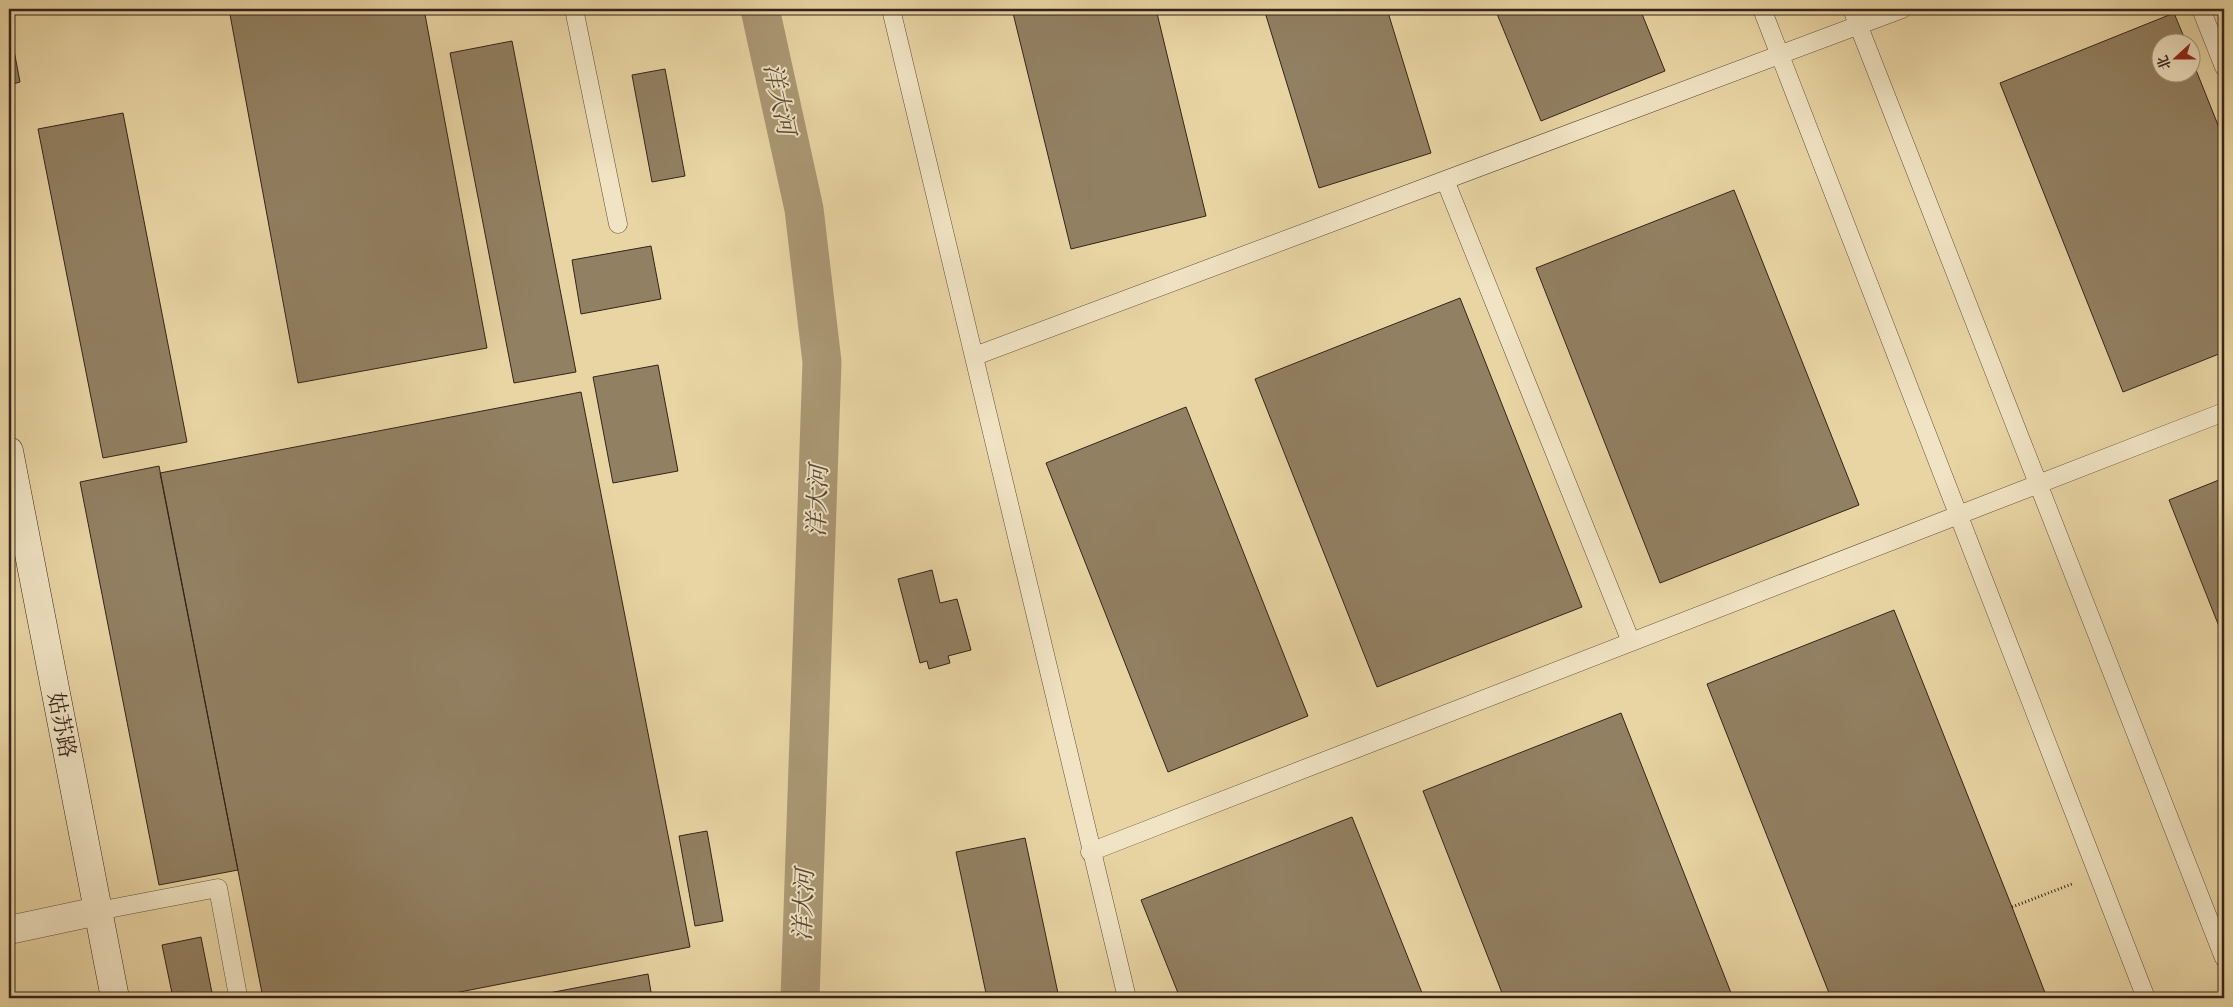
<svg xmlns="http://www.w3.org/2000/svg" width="2233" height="1007" font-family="'EB Garamond','Noto Serif SC',serif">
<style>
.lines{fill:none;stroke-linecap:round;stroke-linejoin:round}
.canal{stroke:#ab9875;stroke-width:39}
.building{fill:#928062;stroke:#34231a}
.lane-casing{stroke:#61503c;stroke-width:19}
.street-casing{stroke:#61503c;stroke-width:29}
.secondary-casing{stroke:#34231a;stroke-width:29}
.path{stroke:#34231a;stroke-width:3;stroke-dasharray:1 2.5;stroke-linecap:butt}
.lane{stroke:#f1e4c4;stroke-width:18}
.street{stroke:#f1e4c4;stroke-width:28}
.secondary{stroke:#f1e4c4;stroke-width:28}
.labels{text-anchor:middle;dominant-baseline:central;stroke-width:4;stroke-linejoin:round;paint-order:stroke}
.street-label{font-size:22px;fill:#34231a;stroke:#f1e4c4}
.water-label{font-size:24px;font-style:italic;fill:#584635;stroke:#f1e4c4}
</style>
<rect width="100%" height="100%" fill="#e9d5a4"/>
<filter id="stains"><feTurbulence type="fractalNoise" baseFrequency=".004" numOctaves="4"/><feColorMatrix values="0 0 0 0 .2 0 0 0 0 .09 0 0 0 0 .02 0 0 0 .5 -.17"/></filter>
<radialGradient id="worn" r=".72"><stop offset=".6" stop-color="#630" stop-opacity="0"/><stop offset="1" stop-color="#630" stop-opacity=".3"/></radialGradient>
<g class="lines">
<!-- canal -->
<path class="canal" d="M760,9l44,200 18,153 -22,636"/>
</g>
<!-- building -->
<path class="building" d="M229,9h195l63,339 -189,35z
M1012,9h144l50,207 -135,33z
M1264,9h123l44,144 -112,35z
M1495,9h145l25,62 -124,50z
M2174,13l12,29h-26v30h30v-17l34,85v212l-101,40 -123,-309z
M9,24l11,58 -11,3z
M512,41l64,331 -62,11 -64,-330z
M665,69l20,107 -33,6 -20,-107z
M123,113l64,329 -84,16 -65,-329z
M1734,190l125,315 -199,78 -124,-315z
M651,246l10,53 -80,15 -9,-54z
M1460,298l122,309 -205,80 -122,-308z
M658,365l20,106 -65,12 -20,-106z
M581,392l109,555 -261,51h-166l-103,-525z
M1186,407l122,309 -140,56 -122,-309z
M159,466l79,404 -79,15 -79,-403z
M2224,478v161l-55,-139z
M932,570l8,33 17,-4 14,51 -23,6 2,7 -21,6 -2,-8 -7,2 -22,-84z
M1894,610l118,297 35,91h-216l-124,-314z
M1621,713l112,285h-229l-81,-207z
M1352,817l72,181h-244l-39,-98z
M707,831l16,90 -28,5 -16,-90z
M1025,838l34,160h-72l-31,-146z
M201,937l12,61h-40l-11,-53z
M648,974l4,24h-129z"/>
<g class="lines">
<!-- lane casing -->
<g class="lane-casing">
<path id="lane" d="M574,9l44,215
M891,9l236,989
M1762,9l384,989
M1852,9l372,949
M2201,9l23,58
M1445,180l186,462
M975,356l927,-347
M1090,852l1134,-440
M98,911l120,-23 20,108"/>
</g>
<!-- street casing -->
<g class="street-casing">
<path id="street" d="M9,930l89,-19"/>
</g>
<!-- secondary casing -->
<g class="secondary-casing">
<path id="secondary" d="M9,451l106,547"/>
</g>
<!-- path -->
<path class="path" d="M2012,907l60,-23"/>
<!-- lane -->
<use href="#lane" class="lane"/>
<!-- street -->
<use href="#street" class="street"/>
<!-- secondary -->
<use href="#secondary" class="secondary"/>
</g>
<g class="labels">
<!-- street labels -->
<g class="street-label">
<text transform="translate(62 725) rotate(79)">姑苏路</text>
</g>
<!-- water labels -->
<g class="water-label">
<text transform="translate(780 99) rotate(78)">洋大河</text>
<text transform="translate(817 501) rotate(-88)">洋大河</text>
<text transform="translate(803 905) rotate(-88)">洋大河</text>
</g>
</g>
<!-- margin -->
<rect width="2233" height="1007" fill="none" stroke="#e9d5a4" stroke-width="30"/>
<rect x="10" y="10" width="2213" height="987" fill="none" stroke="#34231a" stroke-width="2.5"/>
<rect x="15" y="15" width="2203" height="977" fill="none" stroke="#34231a"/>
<!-- north arrow -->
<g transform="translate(2176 58) rotate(249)"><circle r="24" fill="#f1e4c4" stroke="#a59780"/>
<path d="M0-4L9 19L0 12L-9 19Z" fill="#8f2418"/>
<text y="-8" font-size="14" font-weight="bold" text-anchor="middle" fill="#34231a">北</text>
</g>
<rect width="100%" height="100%" filter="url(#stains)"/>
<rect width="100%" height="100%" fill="url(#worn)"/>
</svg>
